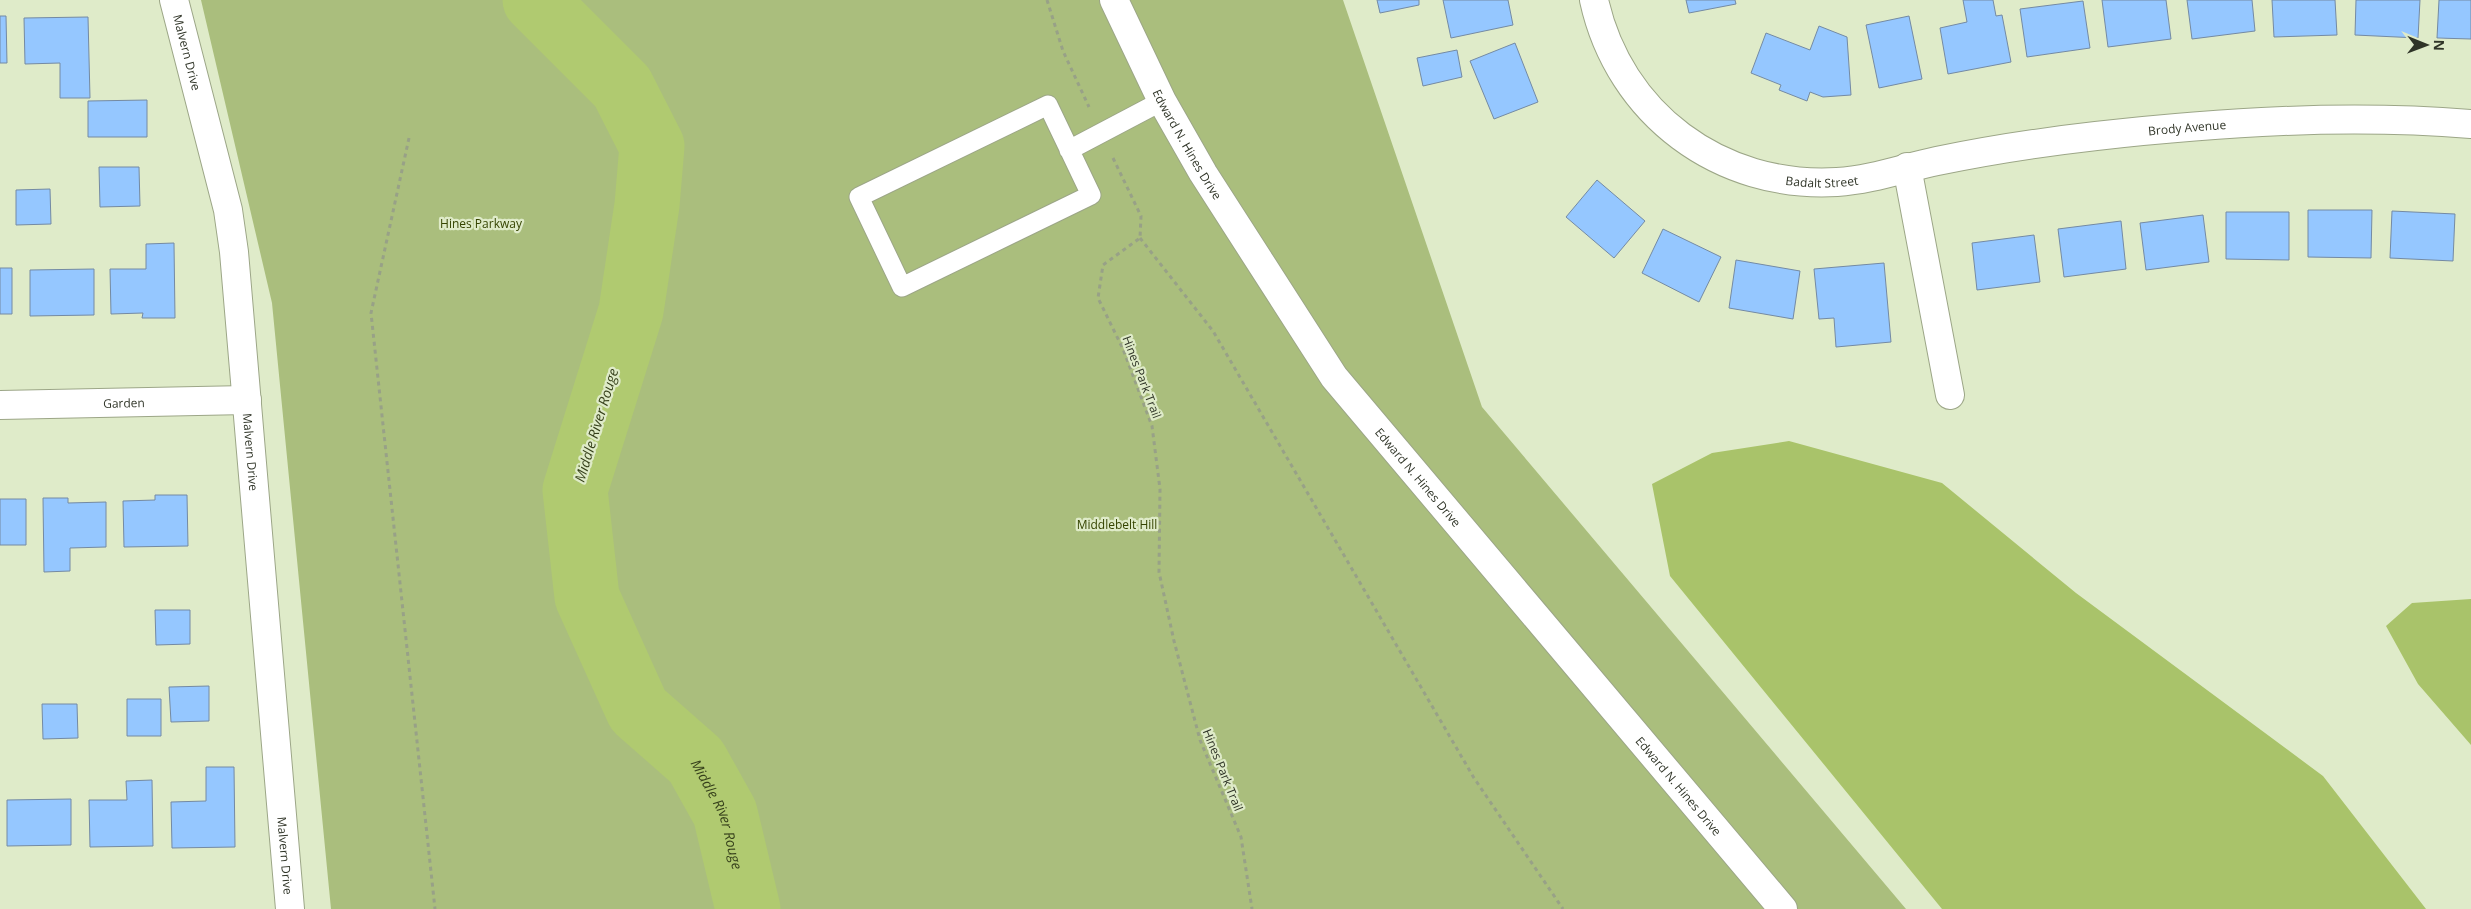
<svg xmlns="http://www.w3.org/2000/svg" width="2471" height="909" font-family="'Open Sans',sans-serif">
<style>
.green{fill:#aabe7d}
.forest{fill:#a9c36a}
.lines{fill:none;stroke-linecap:round;stroke-linejoin:round}
.river{stroke:#b0ca70;stroke-width:65}
.building{fill:#95c7ff;stroke:#748aa3}
.service-casing{stroke:#9ca687;stroke-width:21}
.minor-casing{stroke:#9ca687;stroke-width:30}
.tertiary-casing{stroke:#9ca687;stroke-width:30}
.path{stroke:#98a187;stroke-width:3;stroke-dasharray:4 4;stroke-linecap:butt}
.service{stroke:#fff;stroke-width:19}
.minor{stroke:#fff;stroke-width:28}
.tertiary{stroke:#fff;stroke-width:28}
.labels{text-anchor:middle;dominant-baseline:central;stroke-width:4.5;stroke-linejoin:round;paint-order:stroke}
.street-label{font-size:12px;fill:#2f3427;stroke:#dfebc9}
.park-label{font-size:12px;fill:#354400;stroke:#dfebc9}
.water-label{font-size:14px;font-style:italic;fill:#36401b;stroke:#dfebc9}
</style>
<rect width="100%" height="100%" fill="#dfebc9"/>
<!-- green -->
<path class="green" d="M201,0h1142l139,407 424,502h-1575l-59,-606z"/>
<!-- forest -->
<path class="forest" d="M1789,441l153,42 134,110 247,183 103,133h-484l-272,-333 -18,-92 60,-31z
M2471,599v146l-53,-61 -32,-58 26,-23z"/>
<g class="lines">
<!-- river -->
<path class="river" id="s1" d="M535,0l87,87 30,59 -5,59 -16,106 -56,179 12,107 51,113 58,51 29,52 23,96"/>
</g>
<!-- building -->
<path class="building" d="M1377,0h42v5l-39,8z
M1443,0h65l5,25 -62,13z
M1686,0h49l1,4 -47,9z
M1963,0h30l3,16 6,-1 9,47 -63,12 -8,-46 27,-6z
M2102,0h64l5,39 -63,8z
M2187,0h65l3,31 -63,8z
M2272,0h63l2,35 -63,2z
M2356,0h64l-2,38 -63,-3z
M2439,0h32v39l-34,-1z
M2083,1l7,47 -63,9 -7,-48z
M0,16h6l1,47h-7z
M1909,16l13,63 -43,9 -13,-63z
M88,17l2,81h-30v-35l-35,1 -1,-46z
M1819,26l28,11 4,58 -28,2 -13,-5 -3,9 -28,-11 2,-5 -30,-12 15,-40 44,17z
M1515,43l23,59 -44,17 -24,-58z
M1457,50l5,27 -39,9 -6,-28z
M147,100v37h-59v-36z
M99,167h40l1,39 -40,1z
M1597,180l48,41 -31,37 -48,-41z
M50,189l1,35 -35,1v-35z
M2308,210h64l-1,48 -63,-1z
M2392,211l63,3 -2,47 -63,-3z
M2226,212h63v48l-63,-1z
M2203,215l6,47 -63,8 -6,-47z
M2121,221l5,48 -62,8 -6,-48z
M1663,229l58,28 -22,45 -57,-29z
M2034,235l6,47 -63,8 -5,-47z
M174,243l1,75h-33l1,-5 -32,1 -1,-45h36v-25z
M1736,260l64,11 -7,48 -64,-11z
M1884,263l7,79 -55,5 -2,-29 -15,1 -5,-50z
M0,268h12v46h-12z
M94,269v46l-64,1v-46z
M155,495h32l1,51 -64,1 -1,-46 32,-1z
M43,498h25v5l38,-1v45l-36,1v23l-26,1z
M0,499h26v46h-26z
M155,610h35v34l-34,1z
M209,686v35l-38,1 -2,-35z
M127,699h34v37h-34z
M42,704h35l1,34 -35,1z
M206,767h28l1,80 -63,1 -1,-46 35,-1z
M152,780l1,66 -63,1 -1,-47h38l-1,-19z
M71,799v46l-64,1v-46z"/>
<g class="lines">
<!-- service casing -->
<g class="service-casing">
<path id="service" d="M1048,105l43,90 -189,92 -43,-90z
M1069,150l93,-49"/>
</g>
<!-- minor casing -->
<g class="minor-casing">
<g id="minor">
<path id="s2" d="M174,0l54,210 6,42 56,657"/>
<path id="s3" d="M1594,0c25,114 126,189 243,182 34,-2 67,-14 100,-21 53,-11 106,-19 159,-25 124,-14 250,-22 375,-12"/>
<path d="M1907,167l43,228"/>
<path id="s4" d="M0,405l247,-5"/>
</g>
</g>
<!-- tertiary casing -->
<g class="tertiary-casing">
<g id="tertiary">
<path id="s5" d="M1114,0l48,101 41,72 131,204 449,532"/>
</g>
</g>
<!-- path -->
<path class="path" d="M1047,0l16,51 26,56
M409,138l-38,175 64,596
M1113,158l28,58 -1,22 -37,27 -5,33 25,51 29,77 8,63 -1,83 15,69 26,99 41,97 11,72
M1140,238l73,93 261,447 89,131"/>
<!-- service -->
<use href="#service" class="service"/>
<!-- minor -->
<use href="#minor" class="minor"/>
<!-- tertiary -->
<use href="#tertiary" class="tertiary"/>
</g>
<g class="labels">
<!-- street labels -->
<g class="street-label">
<text stroke="none"><textPath href="#s2" startOffset="54">Malvern Drive</textPath></text>
<text stroke="none"><textPath href="#s3" startOffset="686">Brody Avenue</textPath></text>
<text stroke="none"><textPath href="#s5" startOffset="162">Edward N. Hines Drive</textPath></text>
<text stroke="none"><textPath href="#s3" startOffset="316">Badalt Street</textPath></text>
<text transform="translate(1142 377) rotate(69)">Hines Park Trail</text>
<text stroke="none"><textPath href="#s4" startOffset="124">Garden</textPath></text>
<text stroke="none"><textPath href="#s2" startOffset="460">Malvern Drive</textPath></text>
<text stroke="none"><textPath href="#s5" startOffset="568">Edward N. Hines Drive</textPath></text>
<text transform="translate(1223 770) rotate(68)">Hines Park Trail</text>
<text stroke="none"><textPath href="#s5" startOffset="972">Edward N. Hines Drive</textPath></text>
<text stroke="none"><textPath href="#s2" startOffset="865">Malvern Drive</textPath></text>
</g>
<!-- park labels -->
<g class="park-label">
<text x="481" y="223">Hines Parkway</text>
<text x="1117" y="524">Middlebelt Hill</text>
</g>
<!-- water labels -->
<g class="water-label">
<text transform="translate(596 425) rotate(-73)">Middle River Rouge</text>
<text stroke="none"><textPath href="#s1" startOffset="910">Middle River Rouge</textPath></text>
</g>
</g>
<!-- north arrow -->
<g transform="translate(2426 45) rotate(91)" stroke="#dfebc9" stroke-width="4" paint-order="stroke">
<path d="M0-4L9 19L0 12L-9 19Z" fill="#2f3427"/>
<text y="-8" font-size="14" font-weight="bold" text-anchor="middle" fill="#2f3427">N</text>
</g>
</svg>
